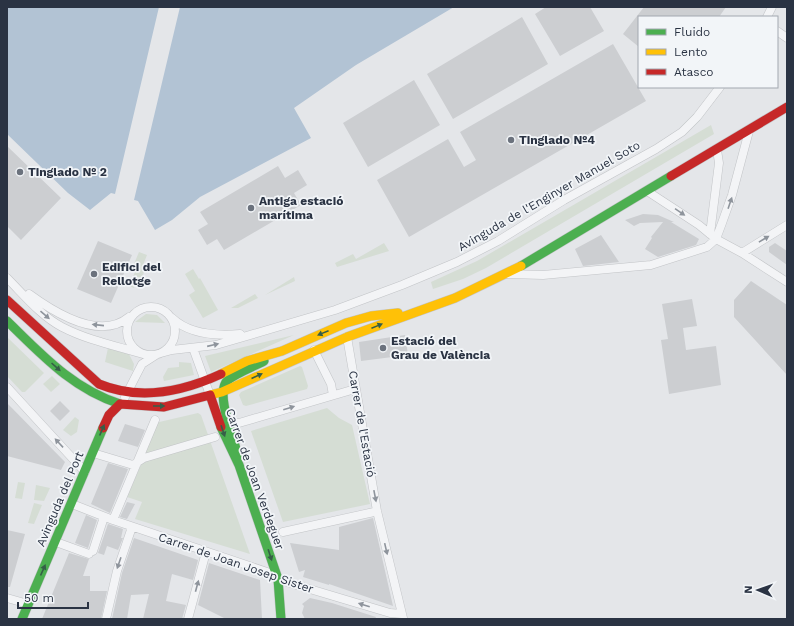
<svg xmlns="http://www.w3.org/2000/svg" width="794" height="626" font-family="'Work Sans',sans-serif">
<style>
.green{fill:#d5ddd4}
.water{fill:#b2c3d4}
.building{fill:#ccced1}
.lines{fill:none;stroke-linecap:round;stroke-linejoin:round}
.street-casing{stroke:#c2c4c7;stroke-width:9}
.fast-casing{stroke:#c2c4c7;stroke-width:10}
.slow-casing{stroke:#c2c4c7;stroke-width:10}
.jam-casing{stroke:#c2c4c7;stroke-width:10}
.street{stroke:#f3f4f6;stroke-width:8}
.fast{stroke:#4caf50;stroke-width:9}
.slow{stroke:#ffc107;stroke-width:9}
.jam{stroke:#c62828;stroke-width:9}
.oneway{fill:#8e949c}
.oneway2{fill:#365e48}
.poi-dot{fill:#6b727d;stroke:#f2f5f8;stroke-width:1.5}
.labels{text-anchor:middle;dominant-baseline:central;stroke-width:3.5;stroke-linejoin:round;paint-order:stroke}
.poi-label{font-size:12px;font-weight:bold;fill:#2a3343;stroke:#f2f5f8;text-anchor:start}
.street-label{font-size:12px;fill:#2a3343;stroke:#f2f5f8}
</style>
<rect width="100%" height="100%" fill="#e4e6e9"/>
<!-- green -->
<path class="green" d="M711,125l3,9 -228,134 -23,11 -30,10 -2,-7 46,-21z
M384,243l5,8 -52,16 -2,-4 18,-9 3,5z
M139,252l8,3 -4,10 4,1 -7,15 -3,-1 -3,8 -5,-2 9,-21 -4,-1z
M193,269l6,10 1,-1 18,32 -15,8 -14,-23 6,-4 -10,-17z
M294,277l1,4 -30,14z
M255,294l3,4 -20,10h-7z
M146,314l11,1 8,8 -30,-1z
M294,335l-83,37 -6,-16z
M7,337l37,36 -19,19h-3l-15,-16z
M108,348l21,6 5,10 -1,7 -28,-9z
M179,362l12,1 3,12 -30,6 -1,-4 5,-9 11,-1z
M300,366l2,1 6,19 -1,3 -61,17 -3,-1 -4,-10 2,-3z
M52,376l8,8 -9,8 -8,-8z
M327,408l12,10 13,7 18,79 -87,18 -32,-91z
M198,413l3,2 49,139 -115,-35 7,-17 -15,-5 17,-39 11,-35z
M75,417l4,3 -2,12 -6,4 -8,-6z
M18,482l7,1 -3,16 -7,-1z
M36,485l14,3 -6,13 -10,-1z
M34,503l8,2 -8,19 -6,-1z"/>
<!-- water -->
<path class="water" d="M7,7h152l-44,187 -4,-1 -21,17 -22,-17 -61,-59z
M180,7h274l-98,58 -62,43 17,30 -111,59 -28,23 -17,10 -17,-29 -4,-1z"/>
<!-- building -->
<path class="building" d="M546,7h44l14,24 -44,25 -25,-42z
M644,7h82l-7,10h-80v30l-16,-13z
M522,17l26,47 -95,55 -26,-45z
M613,44l33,57 -237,136 -32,-57 71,-41 16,28 12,-7 -16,-28z
M414,80l26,45 -72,42 -25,-44z
M7,146l54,52 -40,42 -14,-14z
M278,166l7,12 13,-8 9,15 -13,8 7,12 -77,45 -7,-11 -10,6 -9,-15 10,-6 -8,-12z
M643,214l15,1 16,7h-3l28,17 -3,6 -38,12 -13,-8 7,-11 -1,-1 12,-15 -23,1 -6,3 -9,-6z
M601,235l18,27 -36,4 -8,-17z
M98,241l34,14 -21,48 -34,-14z
M775,243l12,8v14l-18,-13v-5z
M751,281l36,24v70l-53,-58v-17z
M692,299l5,27 -14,2 3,22 30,-4 5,39 -52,9 -8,-54 7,-1 -6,-35z
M405,335l3,20 -47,6 -2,-19z
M60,401l10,10 -10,10 -10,-10z
M7,403l58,59 -4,8 -54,-14z
M125,424l20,6 -7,17 -20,-6z
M108,463l20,6 -18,44 -19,-9z
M127,502l8,2 -8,15 -7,-2z
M86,515l11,5 -9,28 -13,-5z
M373,518l20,88 -64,-22v1l-26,-8 2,-7 -6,2 -9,-29 49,7v-23z
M108,524l15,5 -2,9h2l-5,12 -11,-4 -3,9 -6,-2z
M7,530l18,4 -15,53h-3z
M134,538l64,22 -5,20 -21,-6 -6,27 20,4 -4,14h-39l6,-25 -18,1 -4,24h-15l10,-46z
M69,553l20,6 -6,17h7v15h17l-6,28h-59z
M209,563l51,17 2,39h-36l-28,-14z
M310,598l22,5 44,14 -1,2h-70l-3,-6 2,-7 -2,-2z"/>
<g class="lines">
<!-- street casing -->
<g class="street-casing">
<path id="street" d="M767,17l5,-10
M777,31l10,7
M647,191l52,34 17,14 26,14 45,29
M710,234l9,-71 -2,-13
M742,253l45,-28
M506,274l37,1 108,-10 56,-18 9,-8 6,-16 10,-28 17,-64
M7,278c17,17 34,38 55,49 25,13 54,19 81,27
M29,294c26,19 71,47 100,23
M127 331a24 24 0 1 1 48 0a24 24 0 1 1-48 0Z
M172,318c17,16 45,18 68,16
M347,337l30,174 26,107
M193,348l17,47
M314,350l17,34 2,11
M161,353l11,-3 44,-5 119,-35 67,-25 55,-23 41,-21 66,-41 92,-51 26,-17 15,-15 23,-30
M7,387l78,85
M125,397l17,-33 14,-9
M227,417l8,6h4l116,-34
M93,453l40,12 11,-7 71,-21
M72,504l41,16 154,52 11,7 15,5 97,29 12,1
M113,520l42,-100
M283,532l91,-20
M56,542l33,12
M93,551l11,-34
M7,598l21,6
M106,619l11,-48 15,-44
M188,619l18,-67"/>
</g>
<!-- fast casing -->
<g class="fast-casing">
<path id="fast" d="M521,266l150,-90
M7,321c35,34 66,68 113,83
M221,427l18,38 39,114 3,40
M238,456c-4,-17 -24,-65 -10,-76 10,-8 25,-13 36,-19
M22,619l81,-191"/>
</g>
<!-- slow casing -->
<g class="slow-casing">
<path id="slow" d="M221,374l26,-13 35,-10 64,-28 25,-7 27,-3
M210,395l12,-3 125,-55 108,-39 66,-32"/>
</g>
<!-- jam casing -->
<g class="jam-casing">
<path id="jam" d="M671,176l116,-69
M7,300l92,84c41,17 83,8 122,-10
M103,428l6,-13 11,-11 44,3 46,-12 11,32"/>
</g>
<!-- street -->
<use href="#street" class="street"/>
<!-- fast -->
<use href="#fast" class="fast"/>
<!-- slow -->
<use href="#slow" class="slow"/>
<!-- jam -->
<use href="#jam" class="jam"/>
</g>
<!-- one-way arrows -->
<defs><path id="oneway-solid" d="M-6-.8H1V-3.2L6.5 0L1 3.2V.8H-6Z"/></defs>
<g class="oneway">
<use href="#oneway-solid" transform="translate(730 203) rotate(-71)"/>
<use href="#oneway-solid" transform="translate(680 212) rotate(34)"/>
<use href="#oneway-solid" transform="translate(764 239) rotate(-31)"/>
<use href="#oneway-solid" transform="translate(45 315) rotate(41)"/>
<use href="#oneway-solid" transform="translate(98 325) rotate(-174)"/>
<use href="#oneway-solid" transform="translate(213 345) rotate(-13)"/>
<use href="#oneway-solid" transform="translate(289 408) rotate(-17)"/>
<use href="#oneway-solid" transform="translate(59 443) rotate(-133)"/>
<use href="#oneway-solid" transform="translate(375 496) rotate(79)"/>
<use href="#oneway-solid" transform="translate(386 549) rotate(77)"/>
<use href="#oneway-solid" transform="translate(119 563) rotate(109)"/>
<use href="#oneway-solid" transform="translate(197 586) rotate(-75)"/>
<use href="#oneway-solid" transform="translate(364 605) rotate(-163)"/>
</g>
<g class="oneway2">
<use href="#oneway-solid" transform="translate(377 326) rotate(-22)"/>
<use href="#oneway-solid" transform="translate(323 333) rotate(158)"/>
<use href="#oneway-solid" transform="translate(56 367) rotate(42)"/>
<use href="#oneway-solid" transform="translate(257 376) rotate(-24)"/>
<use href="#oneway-solid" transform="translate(159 406)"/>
<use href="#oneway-solid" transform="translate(102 430) rotate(-67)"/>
<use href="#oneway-solid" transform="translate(223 431) rotate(71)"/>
<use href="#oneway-solid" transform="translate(270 555) rotate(72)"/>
<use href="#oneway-solid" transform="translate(43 570) rotate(-66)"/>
</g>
<!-- markers -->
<g class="poi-dot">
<circle cx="511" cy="140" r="4"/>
<circle cx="20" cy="172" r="4"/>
<circle cx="251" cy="208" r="4"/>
<circle cx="94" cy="274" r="4"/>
<circle cx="383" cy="348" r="4"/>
</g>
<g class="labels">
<!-- poi labels -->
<g class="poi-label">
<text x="519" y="140">Tinglado Nº4</text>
<text x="28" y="172">Tinglado Nº 2</text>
<text x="259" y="201">Antiga estació<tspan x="259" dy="14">marítima</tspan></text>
<text x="102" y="267">Edifici del<tspan x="102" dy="14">Rellotge</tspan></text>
<text x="391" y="341">Estació del<tspan x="391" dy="14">Grau de València</tspan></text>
</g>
<!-- street labels -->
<g class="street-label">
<text transform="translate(549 196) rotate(-30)">Avinguda de l'Enginyer Manuel Soto</text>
<text transform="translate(362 424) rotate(80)">Carrer de l'Estació</text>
<text transform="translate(255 479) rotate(70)">Carrer de Joan Verdeguer</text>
<text transform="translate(60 499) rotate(-67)">Avinguda del Port</text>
<text transform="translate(236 563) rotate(19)">Carrer de Joan Josep Sister</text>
</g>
</g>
<!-- border -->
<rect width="794" height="626" fill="none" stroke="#2a3343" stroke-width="16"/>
<!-- legend -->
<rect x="638" y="16" width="140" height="72" fill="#f2f5f8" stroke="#a2a7b0"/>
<rect x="646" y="29" width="20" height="6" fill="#4caf50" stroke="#a2a7b0"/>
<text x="674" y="36" font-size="12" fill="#2a3343">Fluido</text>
<rect x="646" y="49" width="20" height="6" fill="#ffc107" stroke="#a2a7b0"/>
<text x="674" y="56" font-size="12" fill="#2a3343">Lento</text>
<rect x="646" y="69" width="20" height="6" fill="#c62828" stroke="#a2a7b0"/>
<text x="674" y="76" font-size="12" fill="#2a3343">Atasco</text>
<!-- north arrow -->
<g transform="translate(758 590) rotate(272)" stroke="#f2f5f8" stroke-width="3" paint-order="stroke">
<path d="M0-3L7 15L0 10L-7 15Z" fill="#2a3343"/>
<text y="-6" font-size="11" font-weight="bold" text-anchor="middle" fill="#2a3343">N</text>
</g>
<!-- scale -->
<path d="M18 602v6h70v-6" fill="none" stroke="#2a3343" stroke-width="2"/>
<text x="24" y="602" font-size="12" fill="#2a3343" stroke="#f2f5f8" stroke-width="3" paint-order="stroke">50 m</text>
</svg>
